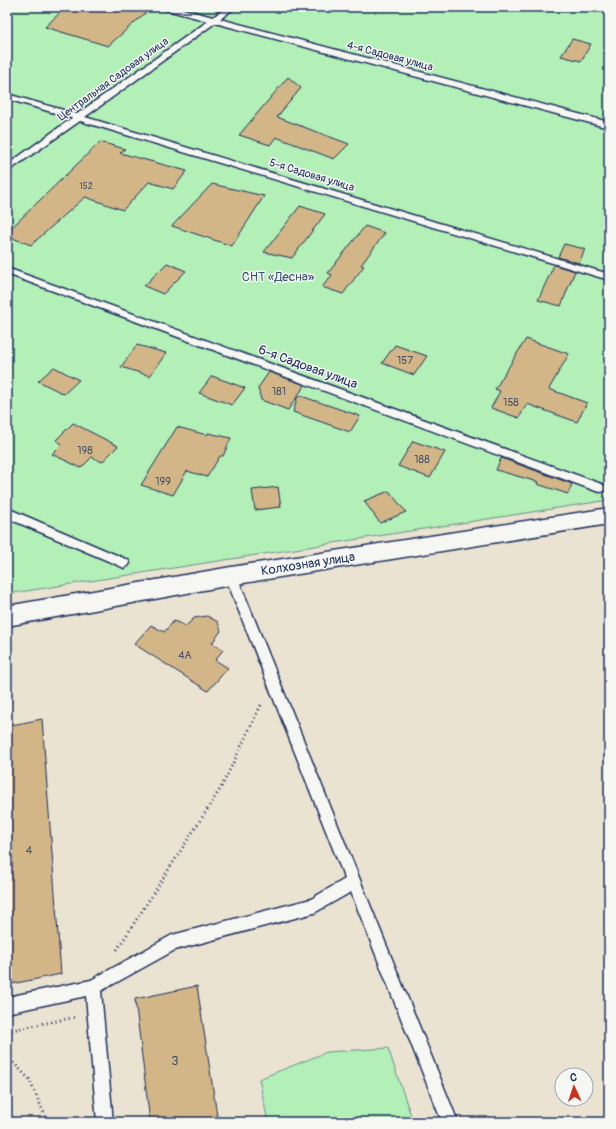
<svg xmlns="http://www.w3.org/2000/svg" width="616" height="1129" font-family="Pangolin,sans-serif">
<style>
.green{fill:#b2f0b7;stroke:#66908a}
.building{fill:#d2b687;stroke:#1b2f5e}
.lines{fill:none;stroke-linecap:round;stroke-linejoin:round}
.lane-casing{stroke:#1b2f5e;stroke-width:3}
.street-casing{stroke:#1b2f5e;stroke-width:3}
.path{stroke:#1b2f5e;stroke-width:3;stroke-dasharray:1 3.5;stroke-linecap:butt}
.lane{fill:#f6f6f2;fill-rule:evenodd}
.street{fill:#f6f6f2;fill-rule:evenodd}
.labels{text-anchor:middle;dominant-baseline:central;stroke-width:3;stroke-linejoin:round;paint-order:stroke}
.far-number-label{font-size:9px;fill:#495168}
.far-street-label{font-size:11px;fill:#1b2f5e;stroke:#f6f6f2}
.number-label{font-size:11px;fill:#495168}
.park-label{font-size:13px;fill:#395670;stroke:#f6f6f2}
.street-label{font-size:13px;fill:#1b2f5e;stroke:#f6f6f2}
.near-number-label{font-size:13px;fill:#495168}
</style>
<rect width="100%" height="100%" fill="#ebe3d2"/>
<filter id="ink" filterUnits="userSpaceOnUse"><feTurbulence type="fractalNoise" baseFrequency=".025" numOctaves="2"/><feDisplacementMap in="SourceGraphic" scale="8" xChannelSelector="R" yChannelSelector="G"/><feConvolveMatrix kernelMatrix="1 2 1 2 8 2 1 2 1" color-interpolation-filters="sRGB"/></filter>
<g filter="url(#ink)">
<!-- green -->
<path class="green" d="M7,7h602v493l-602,94z
M388,1048l25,74h-145l-9,-43 68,-27z"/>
<!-- building -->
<path class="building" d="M66,7h86l-44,39 -63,-19z
M572,39l19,5 -10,17 -20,-5z
M288,77l13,11 -24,29 72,27 -15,15 -58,-22 -6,8 -31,-10z
M100,142l25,7 -5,4 67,18 -14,18 -24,-7 -26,28 -38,-13 -54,48 -24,-9v-4z
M212,184l52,12 -32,50 -60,-20z
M300,206l25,8 -33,44 -28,-6z
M365,226l20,7 -24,32 3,1 -21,28 -21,-7 10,-12 -4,-2z
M564,244l21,5 -6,14 -21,-6z
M167,263l19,8 -23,23 -19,-8z
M554,265l21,6 -14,35 -23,-6z
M526,339l43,15 -20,35 38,14 -10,19 -50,-18 -8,14 -28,-10 9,-17 -5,-2z
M137,345l29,8 -16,23 -29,-9z
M395,345l32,11 -13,19 -32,-12z
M54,367l25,13 -15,14 -26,-13z
M269,372l36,13 -17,25 -27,-10 -3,-12z
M212,376l33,12 -13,17 -33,-12z
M298,395l62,21 -10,16 -57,-20z
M73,423l45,23 -16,16 -10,-5 -11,11 -29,-14 10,-10 -6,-4z
M177,427l30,8 1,-2 23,5 -8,18h-3l-13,21 -20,-6 -14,24 -32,-10z
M413,441l32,11 -15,26 -32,-12z
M501,458l71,26 -4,10 -31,-10 1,-2 -42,-12z
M278,487l3,20 -26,3 -3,-20z
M389,491l17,21 -26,11 -16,-22z
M207,616l11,6 3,9 -9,12 11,7 -8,10 13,8 -20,23 -74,-47 17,-19 13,7 10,-11 12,5 8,-8z
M42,719l19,255 -54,11v-259z
M197,986l21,136h-68l-15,-123z"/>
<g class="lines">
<!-- lane casing -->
<g class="lane-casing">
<path id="lane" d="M162,7h13l38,10 14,-10h9l-16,12 389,103v6l-394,-105 -130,94 524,157v6l-529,-159 -73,51v-7l65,-47 -65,-19v-5l70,20 131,-93 -45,-12z
M7,268l597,217 2,3 -2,3 -4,1 -4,-1 -589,-217z
M7,508l121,52 2,3 -2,3 -4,2 -4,-2 -113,-48z
M231,571l4,2 2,3 221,546h-16l-91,-230 -37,21 -139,37 -74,41 12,131h-16l-11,-126 -79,17v-16l84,-17 81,-45 139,-36 34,-20 -120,-303 2,-3z"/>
</g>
<!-- street casing -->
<g class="street-casing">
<path id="street" d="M609,508v16l-378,61 -224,41v-20l224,-39z"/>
</g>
<!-- path -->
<path class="path" d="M117,950l104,-162 41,-85
M7,1031l69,-14
M7,1056l22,23 19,43"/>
<!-- lane -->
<use href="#lane" class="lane"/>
<!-- street -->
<use href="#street" class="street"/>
</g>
</g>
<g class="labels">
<!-- far-number labels -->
<g class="far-number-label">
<text x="86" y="186">152</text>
</g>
<!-- far-street labels -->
<g class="far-street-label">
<text transform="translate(390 56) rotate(15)">4-я Садовая улица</text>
<text transform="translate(113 79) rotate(-36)">Центральная Садовая улица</text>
<text transform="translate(312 175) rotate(17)">5-я Садовая улица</text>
</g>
<!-- number labels -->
<g class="number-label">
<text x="405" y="360">157</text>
<text x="279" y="391">181</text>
<text x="511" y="402">158</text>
<text x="85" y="450">198</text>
<text x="422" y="459">188</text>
<text x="163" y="481">199</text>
<text x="185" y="655">4А</text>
<text x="29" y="850">4</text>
</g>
<!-- park labels -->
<g class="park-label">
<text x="278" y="277">СНТ «Десна»</text>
</g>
<!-- street labels -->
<g class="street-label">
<text transform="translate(308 367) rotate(20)">6-я Садовая улица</text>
<text transform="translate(308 564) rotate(-9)">Колхозная улица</text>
</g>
<!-- near-number labels -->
<g class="near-number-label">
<text x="175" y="1061">3</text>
</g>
</g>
<!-- margin -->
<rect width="616" height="1129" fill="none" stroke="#f6f6f2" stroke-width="24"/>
<rect x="12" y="12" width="592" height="1105" fill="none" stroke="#1b2f5e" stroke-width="1.5" filter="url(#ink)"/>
<!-- north arrow -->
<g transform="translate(574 1087) rotate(357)"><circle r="19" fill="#f6f6f2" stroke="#9ea6b7"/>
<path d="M0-3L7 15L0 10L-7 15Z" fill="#c8321e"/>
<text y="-6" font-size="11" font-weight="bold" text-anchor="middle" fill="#1b2f5e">С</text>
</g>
</svg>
